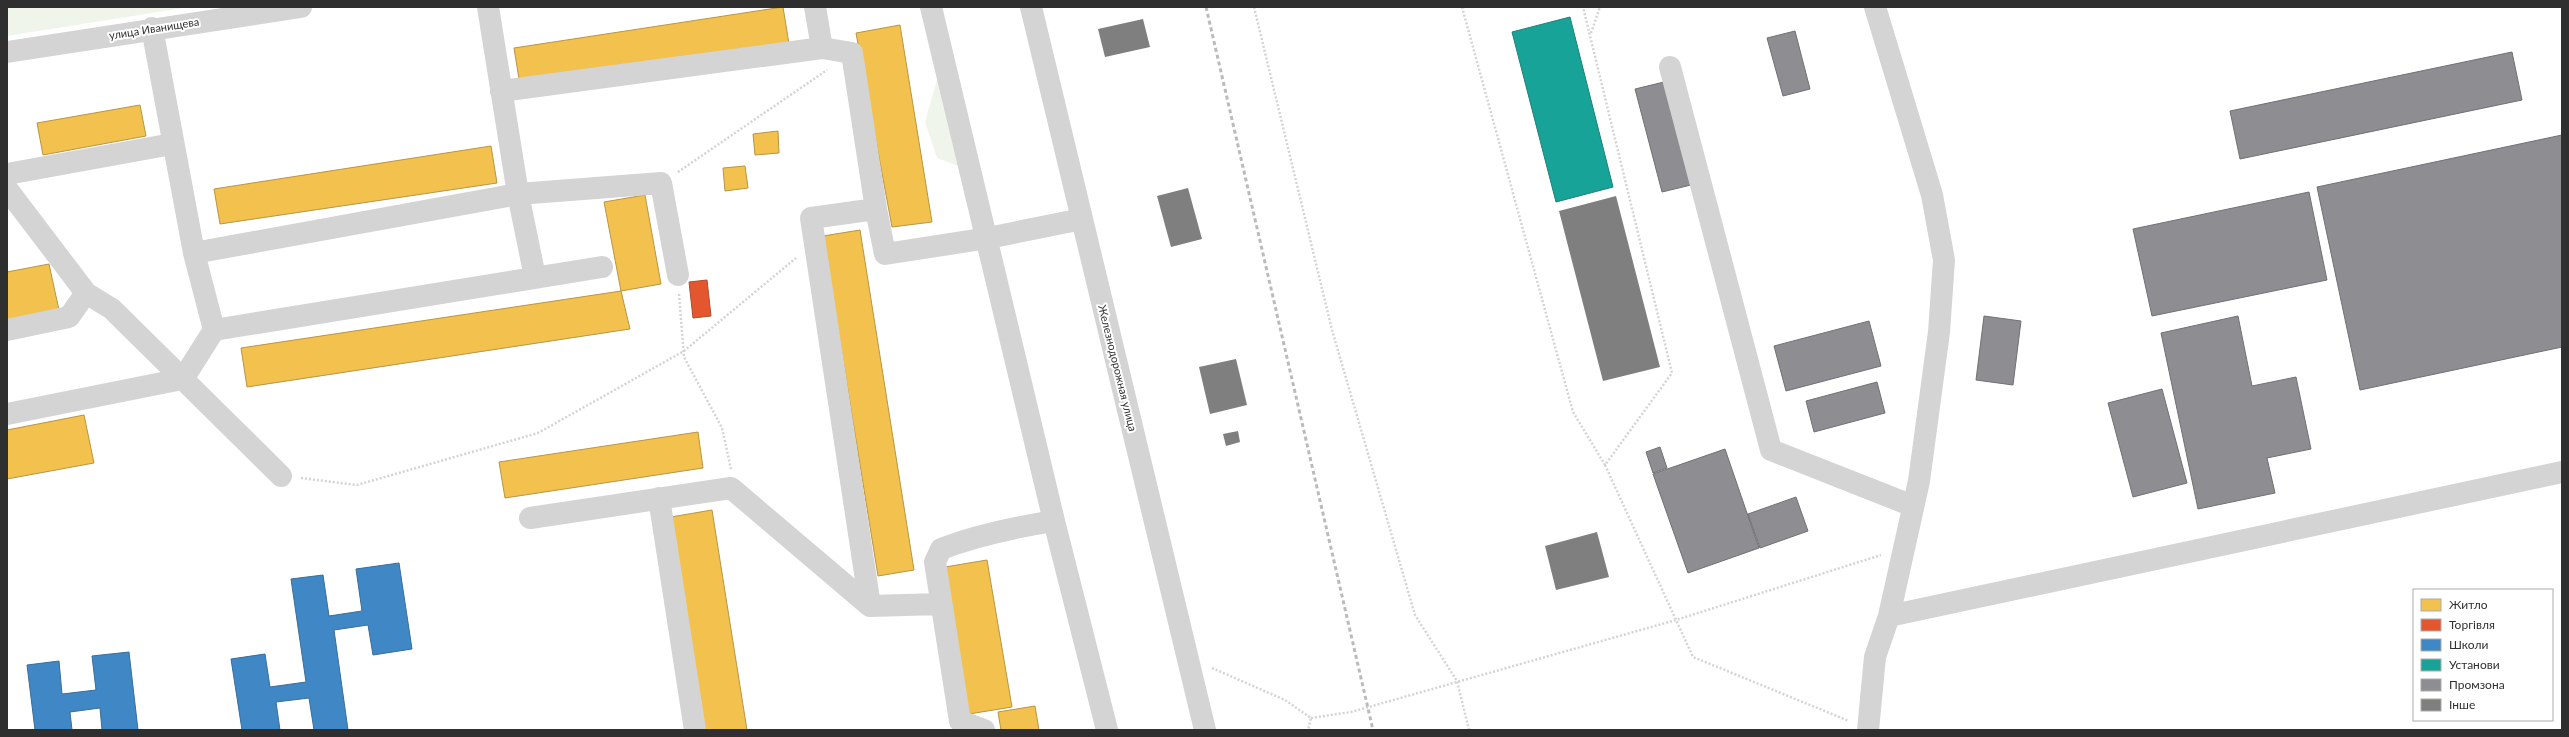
<svg xmlns="http://www.w3.org/2000/svg" width="2569" height="737" font-family="Lato,sans-serif">
<style>
.green{fill:#f0f5ec}
.homes{fill:#f2c14e;stroke:#b89545}
.shops{fill:#e4572e;stroke:#ae4b2e}
.schools{fill:#3f88c5;stroke:#3a6d98}
.public{fill:#17a398;stroke:#1e8078}
.industry{fill:#8d8d92;stroke:#717174}
.building{fill:#7f7f7f}
.lines{fill:none;stroke-linecap:round;stroke-linejoin:round}
.path{stroke:#d4d4d4;stroke-width:2.5;stroke-dasharray:2 2;stroke-linecap:butt}
.minor{stroke:#d4d4d4;stroke-width:22}
.rail{stroke:#bbb;stroke-width:3;stroke-dasharray:4 3;stroke-linecap:butt}
.labels{text-anchor:middle;dominant-baseline:central;stroke-width:4;stroke-linejoin:round;paint-order:stroke}
.street-label{font-size:11px;fill:#2f2f2f;stroke:#fff}
</style>
<rect width="100%" height="100%" fill="#fff"/>
<!-- green -->
<path class="green" d="M7,7h183l-183,29z
M938,76l23,91 -24,-9 -12,-36z"/>
<!-- homes -->
<path class="homes" d="M783,7l6,37 -269,41 -6,-37z
M900,25l32,197 -40,5 -36,-194z
M140,105l6,31 -103,19 -6,-32z
M778,131l1,22 -24,2 -2,-21z
M491,146l6,37 -277,41 -6,-35z
M745,166l3,22 -23,3 -2,-23z
M645,195l16,89 -40,7 -17,-89z
M860,230l54,340 -36,6 -55,-340z
M49,264l10,46 -52,10v-48z
M621,291l9,38 -383,58 -6,-39z
M84,415l10,48 -87,16v-49z
M698,432l5,36 -198,30 -6,-36z
M712,510l35,220h-43l-33,-213z
M987,560l25,147 -43,7 -24,-147z
M1035,706l4,24h-38l-3,-18z"/>
<!-- shops -->
<path class="shops" d="M707,280l4,36 -18,2 -4,-36z"/>
<!-- schools -->
<path class="schools" d="M399,563l13,86 -39,6 -5,-30 -34,5 14,100h-34l-5,-32 -33,4 4,28h-38l-11,-71 34,-5 5,33 36,-5 -15,-103 32,-4 6,41 33,-5 -6,-42z
M129,652l9,78h-36l-2,-22 -30,4 2,18h-37l-8,-65 32,-4 3,33 34,-4 -4,-34z"/>
<!-- public -->
<path class="public" d="M1570,17l43,170 -57,15 -44,-170z"/>
<!-- industry -->
<path class="industry" d="M1795,31l15,58 -27,7 -16,-58z
M2512,52l10,48 -282,59 -10,-48z
M1664,82l27,103 -29,7 -27,-103z
M2562,135v212l-202,43 -43,-203z
M2309,192l18,88 -175,36 -19,-87z
M1984,316l37,5 -8,64 -37,-5z
M2238,316l14,70 44,-9 15,72 -44,9 8,35 -77,16 -37,-176z
M1869,321l12,45 -95,25 -12,-45z
M1877,382l8,31 -71,19 -8,-31z
M2162,389l25,94 -54,14 -25,-94z
M1660,447l7,21 -14,5 -7,-21z
M1725,449l34,99 -71,25 -35,-99z
M1796,497l12,34 -48,17 -12,-34z"/>
<!-- building -->
<path class="building" d="M1143,19l7,28 -45,10 -7,-28z
M1188,188l14,51 -31,8 -14,-51z
M1616,196l44,171 -57,14 -44,-170z
M1236,359l11,46 -37,9 -11,-47z
M1238,431l2,11 -14,4 -3,-12z
M1597,532l12,45 -53,13 -11,-44z"/>
<g class="lines">
<!-- path -->
<path class="path" d="M1254,7l78,323 83,285 42,66 12,49
M1462,7l111,405 32,53 67,-92 -89,-366
M1591,33l9,-26
M678,172l149,-102
M679,294l5,63 38,71 9,41
M1605,465l88,192 156,64
M301,478l56,7 181,-52 146,-82 112,-93
M1212,668l73,32 26,18 -3,12
M1311,718l40,-6 325,-92 205,-65"/>
<!-- minor -->
<path class="minor" d="M488,7l30,187 17,83
M815,7l7,41 30,5 24,156 9,45 103,-16 94,-19
M931,7l123,514 53,209
M1031,7l174,723
M152,28l42,225 20,77 -31,49
M7,52l294,-45
M1670,67l101,383 142,56
M501,91l321,-43
M7,174l165,-30
M7,189l79,104 26,16 169,167
M876,209l-65,9 59,388 71,-2
M194,253l324,-59 143,-11 17,92
M7,330l62,-13 17,-24
M214,330l388,-63
M7,414l175,-35
M659,498l36,232
M530,518l201,-30 139,118
M1889,616l673,-144
M984,730l-24,-9 -25,-159 6,-13c36,-14 75,-22 113,-28
M1868,730l7,-73 14,-41 30,-135 20,-149 5,-72 -12,-65 -57,-188"/>
<!-- rail -->
<path class="rail" d="M1206,7l167,723"/>
</g>
<g class="labels">
<!-- street labels -->
<g class="street-label">
<text transform="translate(154 28) rotate(-9)">улица Иванищева</text>
<text transform="translate(1118 368) rotate(76)">Железнодорожная улица</text>
</g>
</g>
<!-- border -->
<rect width="2569" height="737" fill="none" stroke="#2f2f2f" stroke-width="16"/>
<!-- legend -->
<rect x="2413" y="589" width="140" height="132" fill="#ffffff" stroke="#acacac"/>
<rect x="2421" y="599" width="20" height="12" fill="#f2c14e" stroke="#acacac"/>
<text x="2449" y="609" font-size="12" fill="#2f2f2f">Житло</text>
<rect x="2421" y="619" width="20" height="12" fill="#e4572e" stroke="#acacac"/>
<text x="2449" y="629" font-size="12" fill="#2f2f2f">Торгівля</text>
<rect x="2421" y="639" width="20" height="12" fill="#3f88c5" stroke="#acacac"/>
<text x="2449" y="649" font-size="12" fill="#2f2f2f">Школи</text>
<rect x="2421" y="659" width="20" height="12" fill="#17a398" stroke="#acacac"/>
<text x="2449" y="669" font-size="12" fill="#2f2f2f">Установи</text>
<rect x="2421" y="679" width="20" height="12" fill="#8d8d92" stroke="#acacac"/>
<text x="2449" y="689" font-size="12" fill="#2f2f2f">Промзона</text>
<rect x="2421" y="699" width="20" height="12" fill="#7f7f7f" stroke="#acacac"/>
<text x="2449" y="709" font-size="12" fill="#2f2f2f">Інше</text>
</svg>
